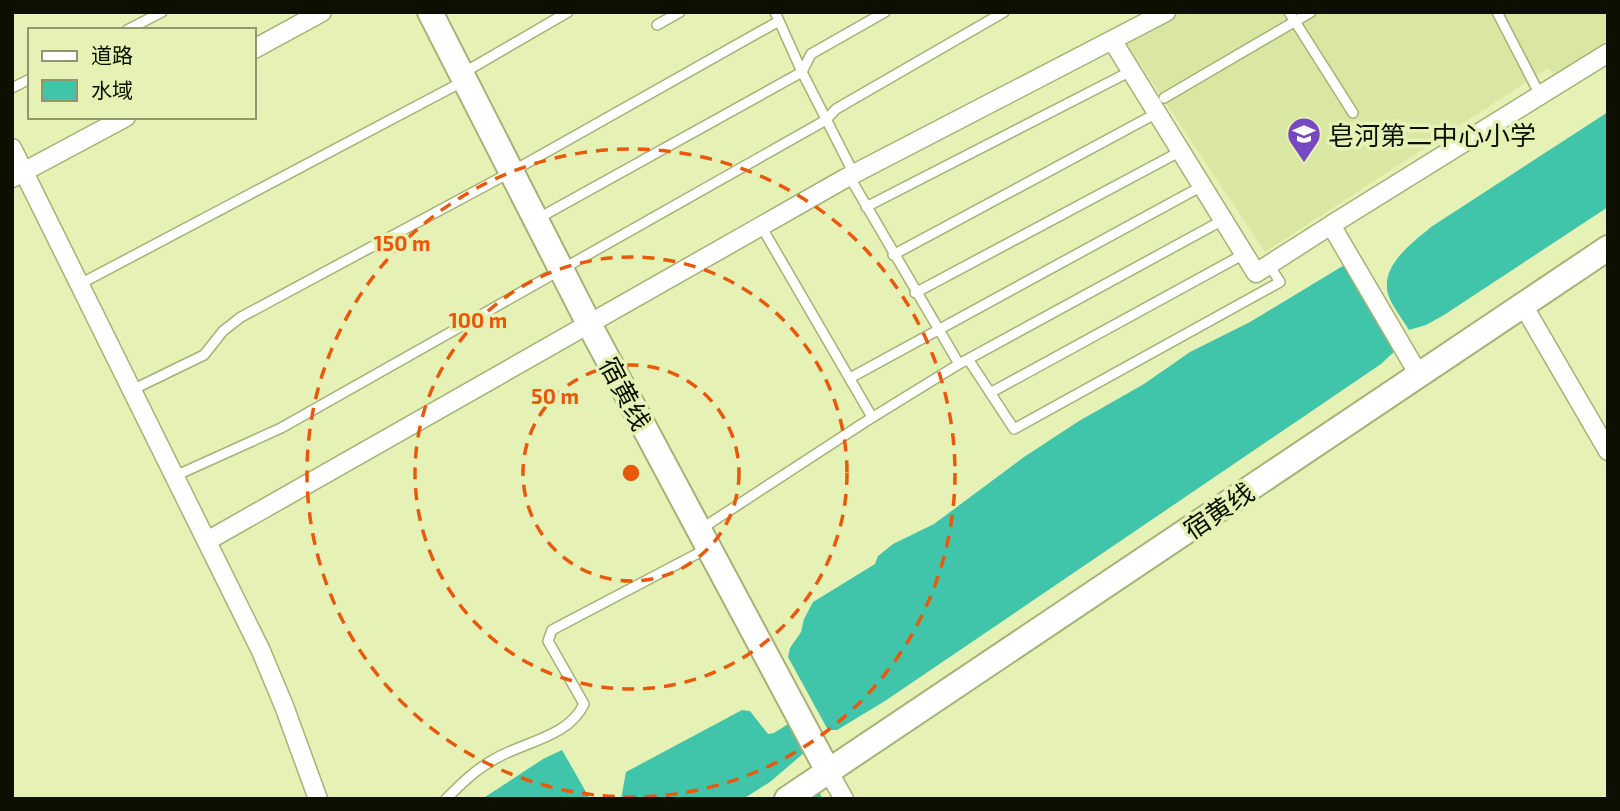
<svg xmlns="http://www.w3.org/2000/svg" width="1620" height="811" font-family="'Exo 2','Noto Sans SC',sans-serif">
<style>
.built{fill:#dae7a3}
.water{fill:#40c5ab}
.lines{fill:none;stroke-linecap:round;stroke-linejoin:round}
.stream{stroke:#40c5ab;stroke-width:4.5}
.service-casing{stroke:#a6b176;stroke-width:12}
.minor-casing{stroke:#a6b176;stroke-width:21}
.secondary-casing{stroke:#a6b176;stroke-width:28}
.service{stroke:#fff;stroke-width:9}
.minor{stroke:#fff;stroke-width:18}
.secondary{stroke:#fff;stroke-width:24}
.ring{fill:none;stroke:#e8590c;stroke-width:3.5;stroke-dasharray:12 9}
.labels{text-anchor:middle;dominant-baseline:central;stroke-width:7;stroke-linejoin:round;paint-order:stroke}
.poi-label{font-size:26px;fill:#0d1000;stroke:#e6f2b5;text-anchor:start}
.street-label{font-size:26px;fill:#0d1000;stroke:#e6f2b5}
.centre{fill:#e8590c;stroke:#e6f2b5;stroke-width:3.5}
.ring-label{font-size:21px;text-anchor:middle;font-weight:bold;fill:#e8590c;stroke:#e6f2b5;stroke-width:7;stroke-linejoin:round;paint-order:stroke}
</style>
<rect width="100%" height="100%" fill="#e6f2b5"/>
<!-- built -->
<path class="built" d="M1178,12h430v31l-53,33 -7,-8 -283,184 -141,-212z"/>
<!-- water -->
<path class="water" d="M1608,112v95l-164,108 -18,10 -17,5c-6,-10 -15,-21 -20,-33 -11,-30 22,-53 42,-70z
M1346,264l48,81 1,6 -14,13 -496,337 -48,29h-9l-40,-73 2,-9 11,-16 3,-13 9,-17 62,-38 3,-8 15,-12 41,-20 90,-67 55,-36 65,-37 46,-32 60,-30z
M742,710l8,1 18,23 6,-1 14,-9 16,29 -34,29 -27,17h-122l5,-27z
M562,750l28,49h-108l61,-40z"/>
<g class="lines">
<!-- stream -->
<path class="stream" d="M818,795l2,4"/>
<!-- service casing -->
<g class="service-casing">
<path id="service" d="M775,12l27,60 52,102
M1289,12l64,101
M1497,12l43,83
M657,25l23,-13
M127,30l35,-18
M463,73l105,-61
M12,88l18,-9
M1164,98l147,-86
M849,176l110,188
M866,207l265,-136
M537,219l265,-147 9,-18 74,-42
M761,226l111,191
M893,255l264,-142
M80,284l382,-202
M915,293l266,-142
M968,359l46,70 266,-147 -11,-17
M850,378l352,-192
M132,390l72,-35 19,-24 18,-14 270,-145 268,-151
M990,393l254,-139
M175,476l106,-48 545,-308 10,-11 168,-97
M701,529l164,-107 94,-58 264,-144
M446,799c15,-15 29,-29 47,-39 29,-18 75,-22 91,-56l-36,-63 4,-11 156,-82"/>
</g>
<!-- minor casing -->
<g class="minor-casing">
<path id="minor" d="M1112,40l144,233 75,-48 88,150
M254,49l68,-37
M12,148l249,503 23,55 34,93
M12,178l114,-61
M1331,225l277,-172
M1523,305l85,146
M207,541l637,-362 322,-167
M828,771l16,28"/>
</g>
<!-- secondary casing -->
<g class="secondary-casing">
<path id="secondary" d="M430,12l159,312 239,447
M787,799l821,-551"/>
</g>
<!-- service -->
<use href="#service" class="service"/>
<!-- minor -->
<use href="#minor" class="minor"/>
<!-- secondary -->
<use href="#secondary" class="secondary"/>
</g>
<!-- distance rings -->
<g class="ring">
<circle cx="631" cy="473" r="108"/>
<circle cx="631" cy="473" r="216"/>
<circle cx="631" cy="473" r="324"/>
</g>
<!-- icons -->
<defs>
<g id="school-pin" transform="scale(1.75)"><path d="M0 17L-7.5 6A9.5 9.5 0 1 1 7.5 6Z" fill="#7649c1" stroke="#e6f2b5"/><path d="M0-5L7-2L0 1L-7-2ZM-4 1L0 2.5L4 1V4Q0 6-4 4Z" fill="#fff"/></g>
</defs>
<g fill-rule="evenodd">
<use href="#school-pin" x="1304" y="134"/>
</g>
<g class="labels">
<!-- poi labels -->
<g class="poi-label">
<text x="1328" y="134">皂河第二中心小学</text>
</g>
<!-- street labels -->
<g class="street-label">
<text transform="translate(626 393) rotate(62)">宿黄线</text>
<text transform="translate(1218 510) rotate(-34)">宿黄线</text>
</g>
</g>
<circle cx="631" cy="473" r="10" class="centre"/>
<g class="ring-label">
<text x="402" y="251">150 m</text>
<text x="478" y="328">100 m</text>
<text x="555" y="404">50 m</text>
</g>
<!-- border -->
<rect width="1620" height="811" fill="none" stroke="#0d1000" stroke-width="28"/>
<!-- legend -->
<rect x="28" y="28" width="228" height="91" fill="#e6f2b5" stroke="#8f986d" stroke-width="2"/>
<rect x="42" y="51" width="35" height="10" fill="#ffffff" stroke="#8f986d" stroke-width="2"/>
<text x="91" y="63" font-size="21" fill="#0d1000">道路</text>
<rect x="42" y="80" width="35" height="21" fill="#40c5ab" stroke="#8f986d" stroke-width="2"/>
<text x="91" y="98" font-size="21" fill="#0d1000">水域</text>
</svg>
